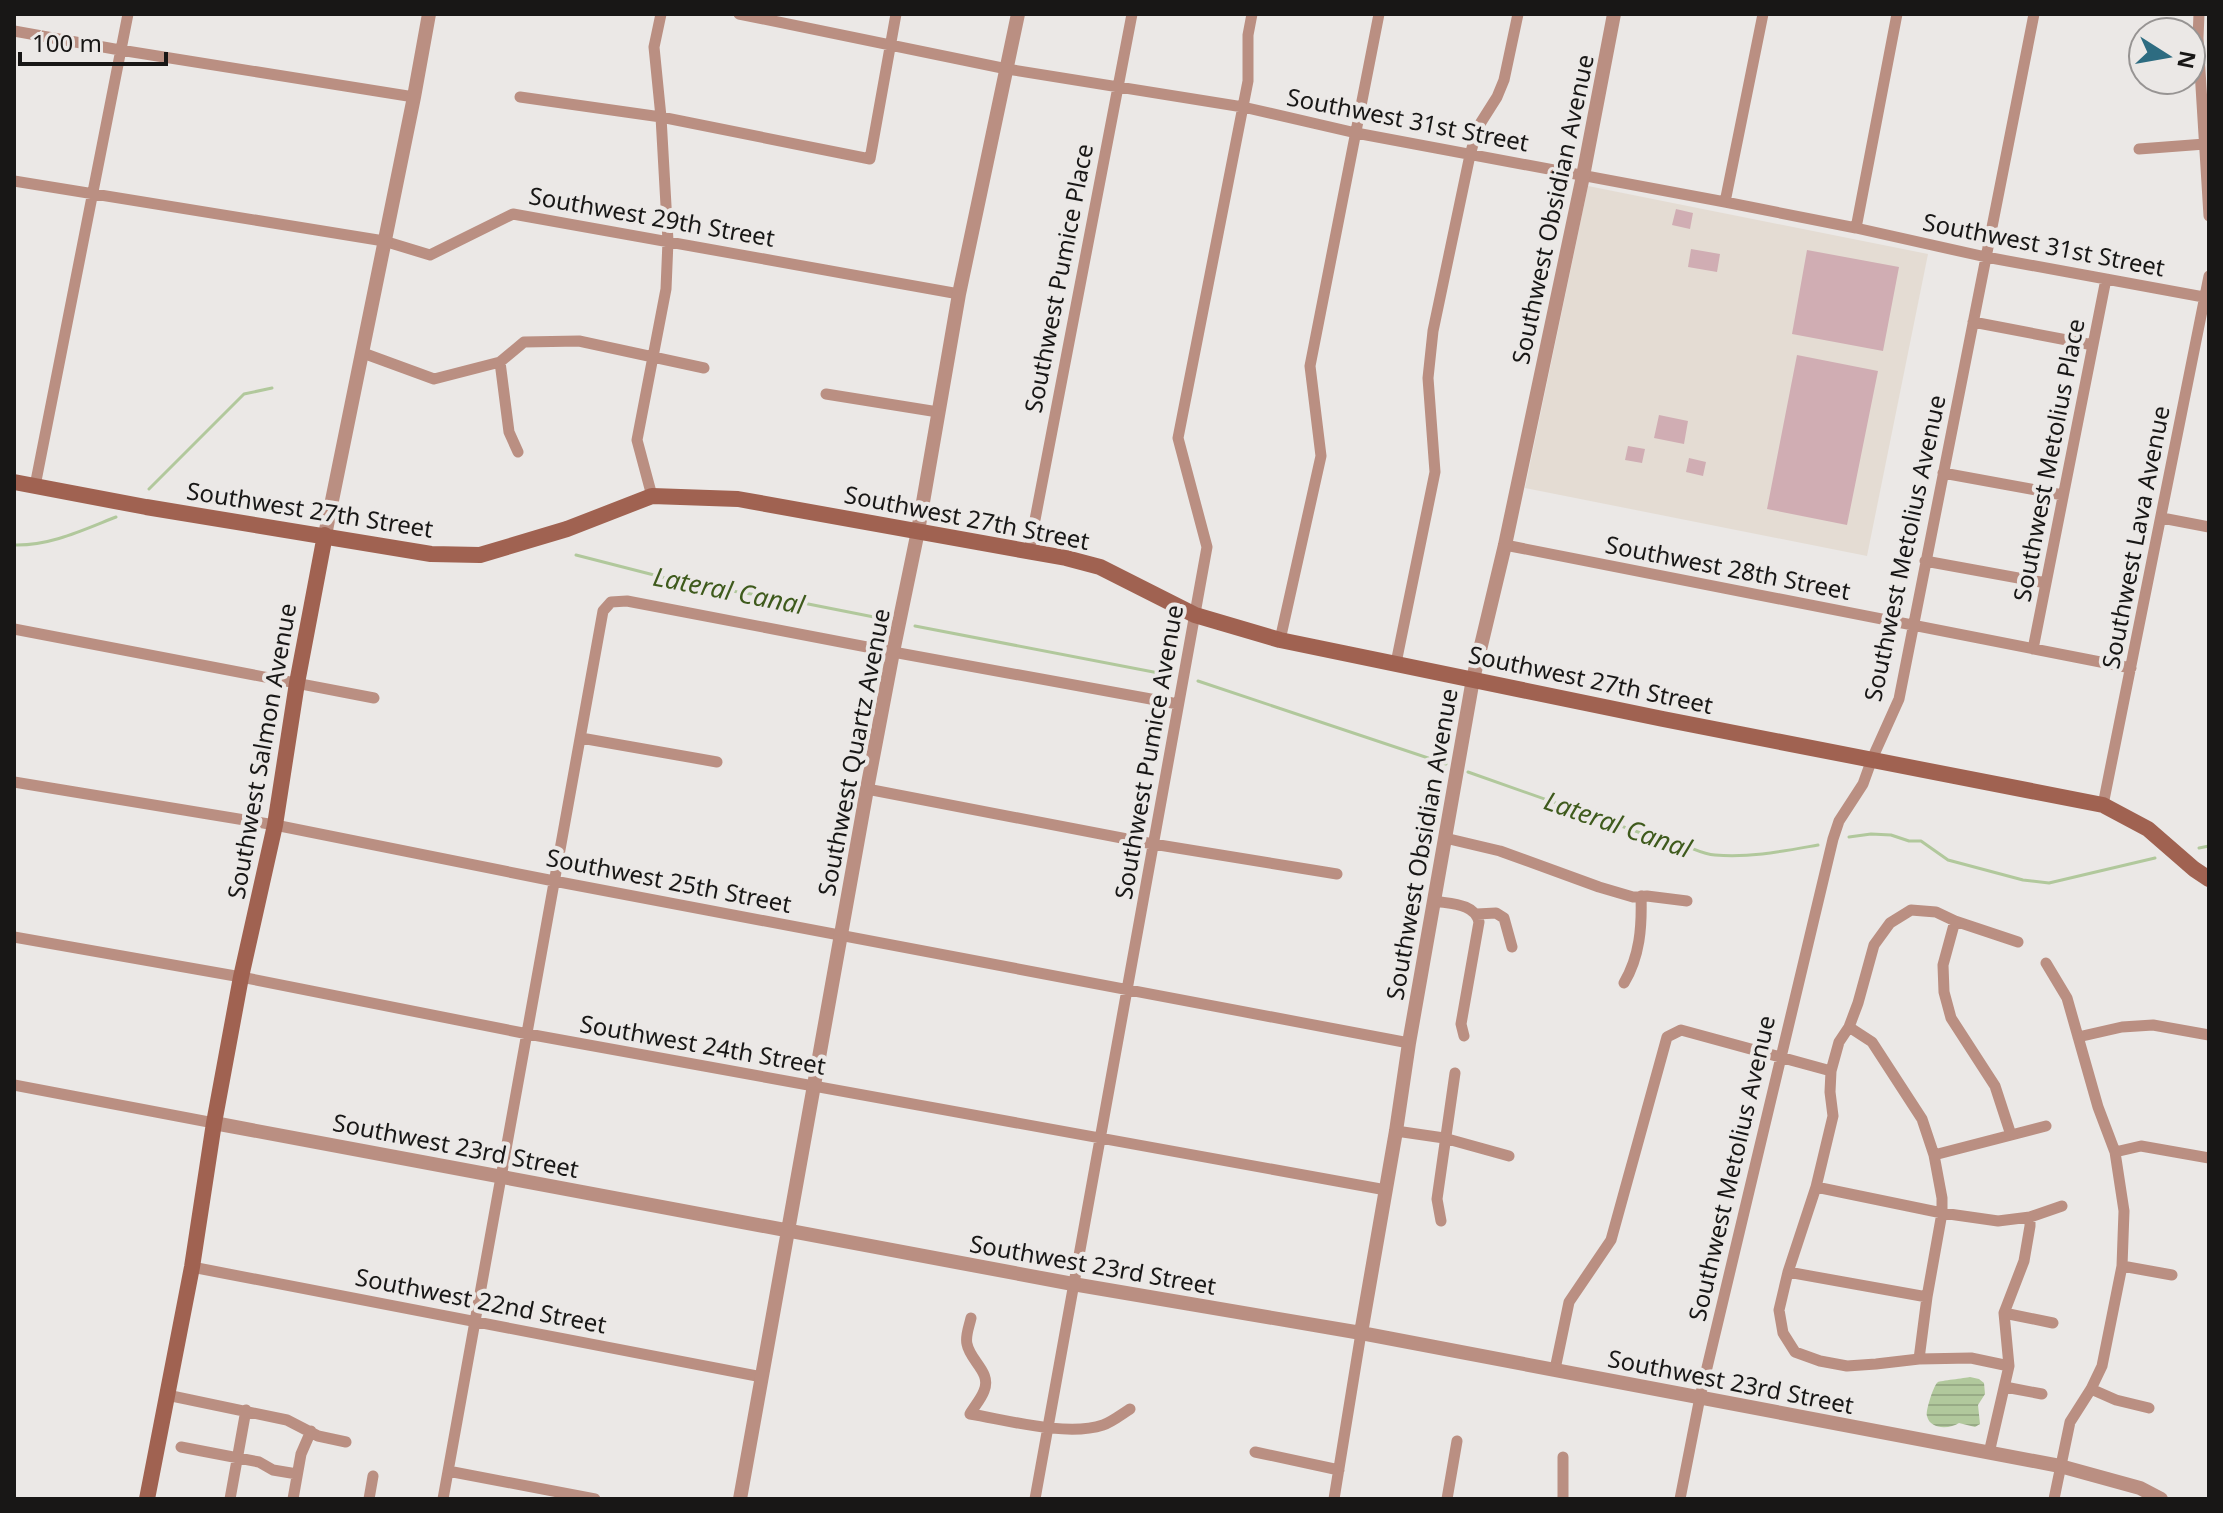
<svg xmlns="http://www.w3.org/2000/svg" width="2223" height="1513" font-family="'Noto Sans',sans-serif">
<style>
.built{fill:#e4dcd3}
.green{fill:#d0adb3}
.water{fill:url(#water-rules)}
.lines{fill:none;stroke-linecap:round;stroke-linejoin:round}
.stream{stroke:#b1c89c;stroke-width:3}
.minor{stroke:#ba8f82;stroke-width:11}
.tertiary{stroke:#ba8f82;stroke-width:14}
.secondary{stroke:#a06251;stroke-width:16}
.labels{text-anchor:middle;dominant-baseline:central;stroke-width:8;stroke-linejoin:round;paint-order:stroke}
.street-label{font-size:24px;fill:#181716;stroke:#ebe8e6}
.water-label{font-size:26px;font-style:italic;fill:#3e5a1c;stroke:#ebe8e6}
</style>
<defs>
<pattern id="water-rules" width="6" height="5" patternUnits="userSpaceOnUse" patternTransform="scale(2)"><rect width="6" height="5" fill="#b1c89c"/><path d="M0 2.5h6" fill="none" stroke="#98ab86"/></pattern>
</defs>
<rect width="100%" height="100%" fill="#ebe8e6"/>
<!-- built -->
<path class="built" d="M1588,186l340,68 -61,302 -342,-68z"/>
<!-- green -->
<path class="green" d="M1676,209l17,4 -3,16 -18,-4z
M1691,249l29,5 -3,18 -29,-5z
M1807,250l92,17 -16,84 -91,-17z
M1797,355l81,16 -31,154 -80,-16z
M1659,415l29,6 -4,23 -30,-6z
M1628,446l17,3 -3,14 -17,-3z
M1689,458l17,4 -3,14 -17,-4z"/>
<!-- water -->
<path class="water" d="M1970,1377l9,2 5,4 1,11 -7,11 2,19 -5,3 -16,-4c-9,6 -29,7 -32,-7 -2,-4 7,-32 11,-34 2,-1 27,-4 32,-5z"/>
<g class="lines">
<!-- stream -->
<path class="stream" d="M149,489l95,-95 28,-6
M14,545c36,1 69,-15 102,-28
M576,555l117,30 90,14 101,20
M915,626l254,49
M1198,681l248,83
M1468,772l204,72c15,-1 26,10 43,11 35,3 69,-4 103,-10
M1849,837l22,-3 20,1 18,6h12l27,19 75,20 26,3 106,-25
M2199,848l10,-2"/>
<!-- minor -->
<path class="minor" d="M739,14l268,55 236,38 113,26 369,69 131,26 130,29 223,41
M2199,14l-1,24 11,178
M14,31l106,19 294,47
M520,97l141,20 209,42 26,-145
M2139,149l66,-5
M14,181l370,60 46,14 83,-41 446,80
M1725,202l38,-188
M1856,228l41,-214
M1973,322l120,23
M363,353l71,26 66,-17 24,-20 55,-1 125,27
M500,362l9,70 9,20
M826,394l112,18
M1943,473l120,22
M35,486l93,-472
M652,496l-15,-56 29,-151 2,-48 -7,-124 -7,-70 7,-33
M2162,518l47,9
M1505,545l626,123
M1029,551l103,-537
M1925,561l121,22
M14,629l360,69
M1280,640l41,-184 -11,-90 69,-352
M2033,649l73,-370
M1396,663l39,-191 -7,-94 5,-47 37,-176 8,-28 19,-30 7,-17 14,-66
M581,738l136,24
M14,782l261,43 279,56 855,162
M867,789l286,55 184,30
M2103,805l106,-529
M1445,838l55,13 99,36 34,10 14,-1 40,5
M1434,901c16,3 41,2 45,21l-18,102 3,12
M1477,914l19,-1 8,5 8,29
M1955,921l-12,44 1,27 7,26 44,68 16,49
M14,937l227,40 287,57 858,156
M2046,963l21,35 31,109 17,45 9,59 -2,55 -20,100 -11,23 -21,33 -16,77
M1624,983c16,-27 18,-56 17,-87
M1849,1027l23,15 50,77 12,36 8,43v15l-15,84 -8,62
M2078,1037l44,-10 31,-2 56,10
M14,1085l200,38
M1396,1131l48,7 65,18
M2115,1152l26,-6 68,12
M1934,1155l112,-29
M1816,1187l126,26 56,8 32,-4 32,-11
M1441,1221l-4,-22 18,-126
M2122,1266l50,9
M192,1267l570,110
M1788,1272l139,25
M2004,1313l49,10
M971,1318c-2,9 -6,18 -4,26 3,17 25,28 17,47 -3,8 -10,16 -14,23 37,6 97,23 133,11 9,-3 19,-11 27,-16
M2009,1366l-38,-8 -52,1 -43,5 -29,2 -27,-5 -25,-9 -12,-19 -4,-23 9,-38 28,-85 17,-71 -3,-24 1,-21 8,-29 10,-15 9,-24 16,-58 16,-22 21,-13 25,2 19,9 63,21
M1555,1369l14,-67 42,-62 56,-203 14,-7 150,41
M2005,1387l37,7
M2091,1389l25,11 33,8
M167,1395l120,25 31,16 28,6
M181,1447l78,15 14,8 24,4
M1255,1452l84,18
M1989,1453l20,-87 -5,-53 20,-52 6,-35v-9
M448,1471l147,28
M230,1499l16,-89
M293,1499l8,-45 10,-23
M369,1499l4,-23
M443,1499l160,-888 8,-9 16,-1 266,51 285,52
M1035,1499l172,-952 -29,-109 70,-357v-46l4,-21
M1334,1499l27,-166
M1447,1499l10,-58
M1563,1499v-42
M1680,1499l20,-102 133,-558 6,-18 24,-37 9,-25 27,-60 135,-685"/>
<!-- tertiary -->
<path class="tertiary" d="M325,535l89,-438 15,-83
M214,1123l859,161 288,49 699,133 80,22 21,11
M1361,1333l35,-202 13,-88 64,-364 32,-134 78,-369 31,-162
M740,1499l127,-710 26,-137 25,-121 41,-237 59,-280"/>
<!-- secondary -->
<path class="secondary" d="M14,482l132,25 285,47 49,1 87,-26 85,-33 86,3 328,59 34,9 95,48 85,25 383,79 440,86 45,24 46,40 15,10
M147,1499l45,-232 22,-144 27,-146 34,-152 22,-142 28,-148"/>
</g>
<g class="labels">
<!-- street labels -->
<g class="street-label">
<text transform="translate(1408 119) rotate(11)">Southwest 31st Street</text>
<text transform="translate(1552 209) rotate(-78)">Southwest Obsidian Avenue</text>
<text transform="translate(652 216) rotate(10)">Southwest 29th Street</text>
<text transform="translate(2044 244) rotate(11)">Southwest 31st Street</text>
<text transform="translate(1058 278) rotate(-79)">Southwest Pumice Place</text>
<text transform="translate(2048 460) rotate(-79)">Southwest Metolius Place</text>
<text transform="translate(310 509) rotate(9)">Southwest 27th Street</text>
<text transform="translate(967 517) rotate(11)">Southwest 27th Street</text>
<text transform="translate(2135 537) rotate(-79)">Southwest Lava Avenue</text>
<text transform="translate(1904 548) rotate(-78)">Southwest Metolius Avenue</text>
<text transform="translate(1728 567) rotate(11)">Southwest 28th Street</text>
<text transform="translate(1591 679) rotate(12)">Southwest 27th Street</text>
<text transform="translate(261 751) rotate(-80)">Southwest Salmon Avenue</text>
<text transform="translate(853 752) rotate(-79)">Southwest Quartz Avenue</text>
<text transform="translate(1148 752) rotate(-80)">Southwest Pumice Avenue</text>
<text transform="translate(1421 844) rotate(-80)">Southwest Obsidian Avenue</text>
<text transform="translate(669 880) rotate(11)">Southwest 25th Street</text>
<text transform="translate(703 1044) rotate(10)">Southwest 24th Street</text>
<text transform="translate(456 1145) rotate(11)">Southwest 23rd Street</text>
<text transform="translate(1731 1168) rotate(-77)">Southwest Metolius Avenue</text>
<text transform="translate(1093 1264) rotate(10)">Southwest 23rd Street</text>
<text transform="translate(481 1300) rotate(11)">Southwest 22nd Street</text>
<text transform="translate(1731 1381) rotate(11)">Southwest 23rd Street</text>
</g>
<!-- water labels -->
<g class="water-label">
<text transform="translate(729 590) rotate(11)">Lateral Canal</text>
<text transform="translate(1618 824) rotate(19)">Lateral Canal</text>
</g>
</g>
<!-- border -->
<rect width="2223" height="1513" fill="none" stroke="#181716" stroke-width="32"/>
<!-- north arrow -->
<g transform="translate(2167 56) rotate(101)"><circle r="38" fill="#ebe8e6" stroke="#979493" stroke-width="2"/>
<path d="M0-6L14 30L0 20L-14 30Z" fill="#2d6c81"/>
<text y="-12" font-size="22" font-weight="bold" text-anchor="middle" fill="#181716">N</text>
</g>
<!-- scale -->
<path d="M20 52v12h146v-12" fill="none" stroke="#181716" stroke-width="4"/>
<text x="32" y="52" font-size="24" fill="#181716" stroke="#ebe8e6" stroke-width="6" paint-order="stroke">100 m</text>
</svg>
